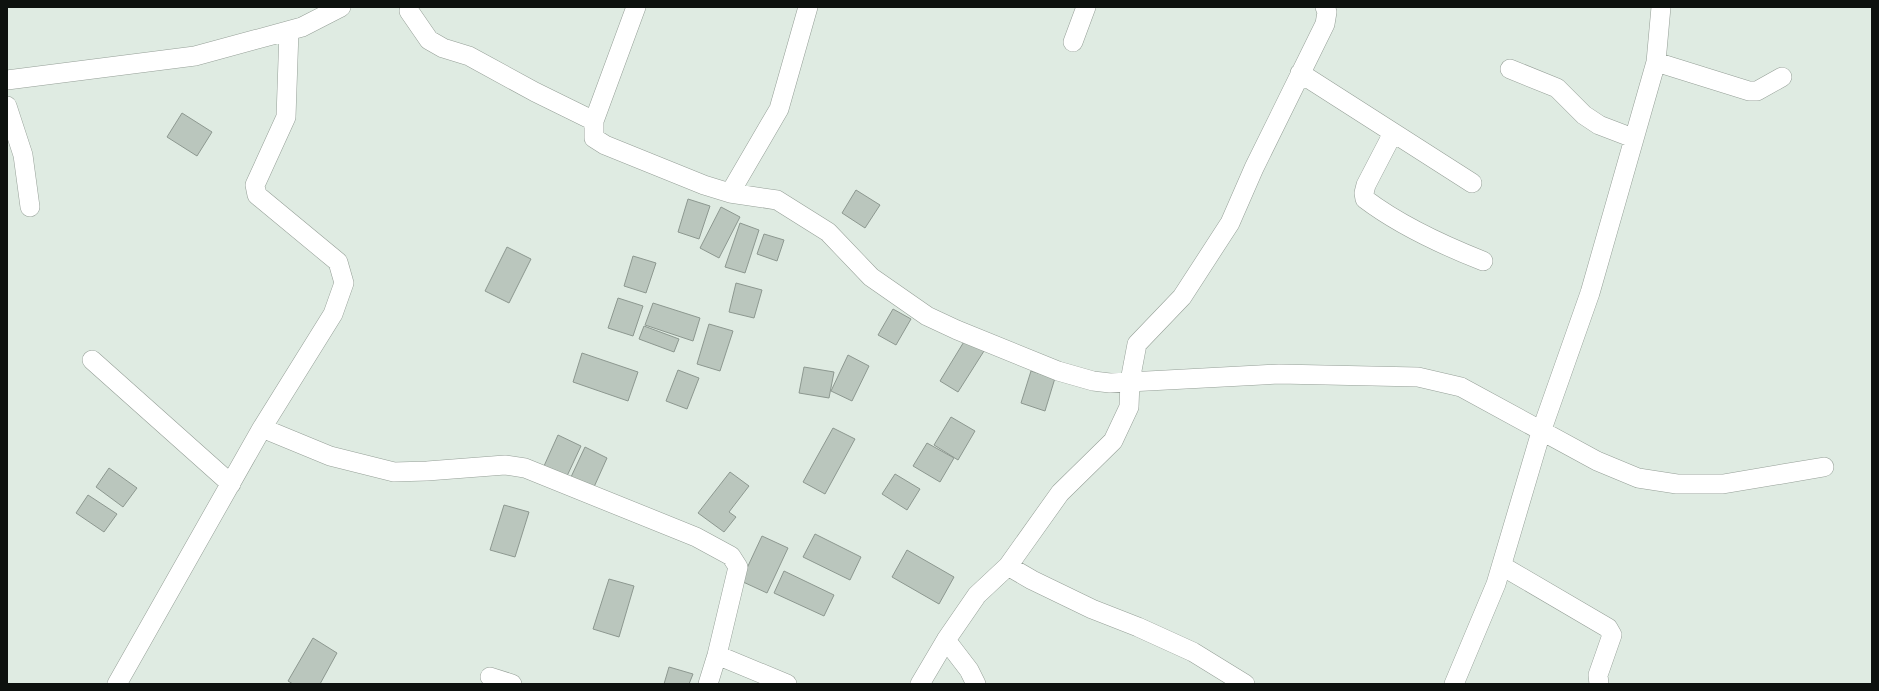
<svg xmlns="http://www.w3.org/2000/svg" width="1879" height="691" font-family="Figtree,sans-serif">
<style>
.building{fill:#bac6bd;stroke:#8d9890}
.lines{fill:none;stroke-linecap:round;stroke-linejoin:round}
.minor-casing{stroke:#959f97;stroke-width:20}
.minor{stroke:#fff;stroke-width:19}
</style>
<rect width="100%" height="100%" fill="#dfebe2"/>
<!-- building -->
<path class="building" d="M182,113l30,19 -15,24 -30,-19z
M856,190l24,15 -15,23 -23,-15z
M688,199l22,7 -11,33 -21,-7z
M721,207l19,10 -21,41 -19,-10z
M740,223l19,7 -14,43 -20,-6z
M764,234l20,6 -7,21 -20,-7z
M507,247l24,12 -22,44 -24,-12z
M633,256l23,7 -10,30 -22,-7z
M736,283l26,7 -8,28 -25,-6z
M618,298l25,8 -10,30 -25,-8z
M653,303l47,15 -7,23 -48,-16z
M893,309l18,10 -15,26 -18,-10z
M709,324l24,7 -13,40 -23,-7z
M644,326l35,13 -5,13 -35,-13z
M965,340l19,11 -26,41 -18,-11z
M582,353l56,19 -10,29 -55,-19z
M848,355l21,11 -17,35 -21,-10z
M804,367l30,5 -5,26 -30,-5z
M678,370l21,8 -12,31 -21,-8z
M1031,371l24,7 -10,33 -24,-8z
M951,417l24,14 -17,29 -24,-15z
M833,428l22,11 -30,55 -22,-12z
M558,435l23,11 -14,30 -23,-10z
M927,443l27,15 -14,24 -27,-16z
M585,447l22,11 -13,29 -23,-10z
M109,468l28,20 -14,19 -27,-20z
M730,472l19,14 -20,26 7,5 -12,15 -26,-19z
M895,474l25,15 -13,21 -25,-16z
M88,495l29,19 -13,18 -28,-19z
M504,505l25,7 -14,45 -25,-7z
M815,534l46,23 -11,23 -47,-23z
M762,536l26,12 -21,45 -26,-12z
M907,550l47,27 -15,27 -47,-27z
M784,571l50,24 -10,21 -50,-23z
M609,579l25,7 -15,51 -26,-8z
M313,638l24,15 -17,31h-27l-5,-3z
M669,667l24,7 -4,10h-25z"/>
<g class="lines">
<!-- minor casing -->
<g class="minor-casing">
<path id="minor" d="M636,7l-42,114v17l11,7 99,40 26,8 47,7 51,32 43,45 56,39 30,14 101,41 35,10 17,2 169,-9 139,3 43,10 136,74 41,17 39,6h46l101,-17
M409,11l20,29 14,8 26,8 66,36 59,29
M1073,42l13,-35
M1656,62l93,29h8l25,-14
M1510,69l47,19 27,27 15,10 34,13
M1300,73l172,110
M7,80l188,-24 107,-29 39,-20
M7,106l16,49 7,52
M1393,133l-27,52 -2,8 1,6c33,25 80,47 118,62
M730,193l49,-84 29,-102
M92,360l139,124
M262,428l68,28 64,16 33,-1 78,-6 20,3 171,69 35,19 7,11 -21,88 -9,29
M1008,566l24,14 60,29 46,18 55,25 52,32
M1502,566l106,62 4,7 -14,40 1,9
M946,640l23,30 7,14
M717,655l70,29
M490,677l22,7
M117,684l145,-256 71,-114 11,-31 -6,-21 -81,-67 -2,-10 31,-68 3,-86
M920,684l26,-44 31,-45 31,-29 52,-73 53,-52 16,-34 1,-26 7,-37 45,-47 48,-74 24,-55 71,-144 2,-12 -2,-5
M1454,684l42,-100 45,-152 49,-139 66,-231 5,-55"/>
</g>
<!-- minor -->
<use href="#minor" class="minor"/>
</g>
<!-- border -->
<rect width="1879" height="691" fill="none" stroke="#0d110e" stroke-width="16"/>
</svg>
